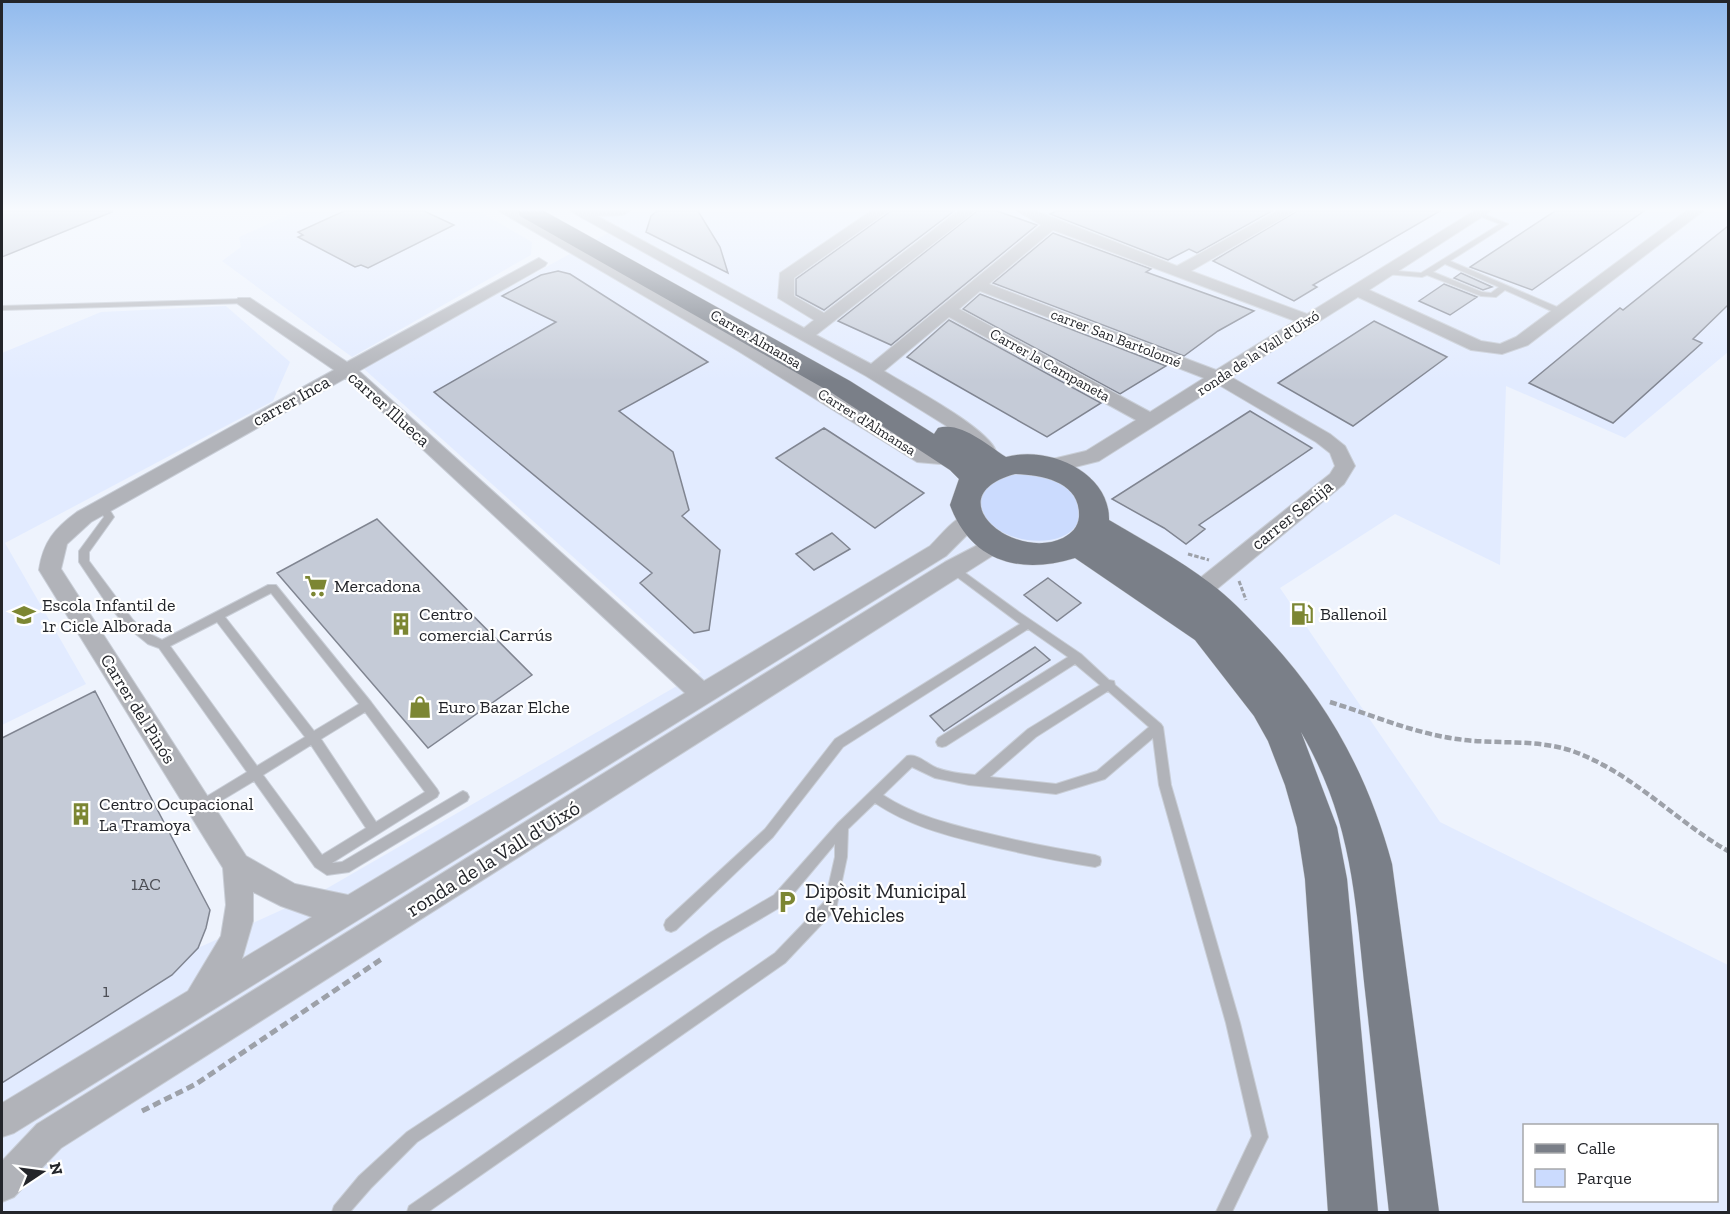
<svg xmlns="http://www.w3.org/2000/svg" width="1730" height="1214" font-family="'Zilla Slab',serif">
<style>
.built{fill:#e2ebff;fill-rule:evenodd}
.green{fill:#cbdbfe}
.building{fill:#c5cbd7;stroke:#808591;stroke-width:1.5}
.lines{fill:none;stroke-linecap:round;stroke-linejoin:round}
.service-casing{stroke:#c9ced7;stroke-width:2}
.minor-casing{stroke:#c9ced7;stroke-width:2}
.primary-casing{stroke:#c9ced7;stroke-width:1}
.path-far2{stroke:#9da1a9;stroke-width:3;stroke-dasharray:4.5 2;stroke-linecap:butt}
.path-far1{stroke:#9da1a9;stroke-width:4.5;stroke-dasharray:7 3;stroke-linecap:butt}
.path{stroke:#9da1a9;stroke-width:5;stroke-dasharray:8 4.5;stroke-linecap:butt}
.service{fill:#b1b3b9;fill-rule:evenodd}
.minor{fill:#b1b3b9;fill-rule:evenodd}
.primary{fill:#7a7f88;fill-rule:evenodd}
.labels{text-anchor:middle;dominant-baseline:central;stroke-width:4.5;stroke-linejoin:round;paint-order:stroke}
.far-street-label{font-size:15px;fill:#23252a;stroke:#fff}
.street-label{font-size:18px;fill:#23252a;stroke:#fff}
.poi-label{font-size:18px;fill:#23252a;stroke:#fff;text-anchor:start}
.near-number-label{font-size:18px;fill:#4c4e55}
.near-street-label{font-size:21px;fill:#23252a;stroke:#fff}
.near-poi-label{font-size:21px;fill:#23252a;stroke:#fff;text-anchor:start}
</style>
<rect width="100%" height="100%" fill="#eef3fd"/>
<!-- built -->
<path class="built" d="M297,211h181l54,31 -1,13 -179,102 -130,-96 19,-14 -2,-10z
M588,211h1140v141l-103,86 -119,-52 -6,179 -105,-51 -115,74 160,234 288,143v247h-1726v-156l196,-108 121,-55 382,-221 -338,-304 254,-140zM1524,1126h192v74h-192z
M226,306l64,56 -17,39 -268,142 81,141 -84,41v-372l99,-41z"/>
<!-- green -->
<path class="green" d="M1016,471l47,9 17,20c0,7 1,18 -2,23 -19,34 -104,16 -97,-26 1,-6 4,-12 9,-16 7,-5 18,-7 26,-10z"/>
<!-- building -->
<path class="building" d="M2,211h110v1l-110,45z
M344,211h80l30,14 -86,43 -7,-3 -6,2 -57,-30 5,-2 -5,-3z
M657,211h41l22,36 8,26 -82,-41 5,-16z
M891,211h63l-130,99 -28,-15v-16z
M977,211h20l40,14 -146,120 -53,-24z
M1056,211h216l-75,42 -8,-4 -21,11 -118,-46z
M1297,211h143l-127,74 4,2 -23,14 -81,-40z
M1555,211h89l-112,79 -62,-23z
M1728,226v79l-35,34 9,4 -89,80 -84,-40 91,-75 3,2z
M1053,233l98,36 -5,3 108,39 -36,20 -34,25 -191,-73z
M558,271l12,3 138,88 -89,49 54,41 16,58 -7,6 38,34 -11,80 -15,3 -54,-50 12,-10 -218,-181 122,-70 -54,-26 39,-21z
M1461,273l31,14 -9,3 -29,-12z
M1444,284l33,13 -27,18 -31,-14z
M980,294l186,72 -46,28 -157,-85z
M949,320l152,83 -54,34 -140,-80z
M1374,321l73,36 -94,69 -75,-43z
M1250,411l62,37 -113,77 6,4 -19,15 -22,-16 -52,-29z
M824,428l100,65 -49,35 -99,-70z
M377,519l155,156 -104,73 -151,-175z
M832,533l18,16 -36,21 -18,-16z
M1048,578l33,25 -24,18 -33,-26z
M1035,647l15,13 -106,71 -14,-15z
M95,691l115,219 -4,18 -8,20 -26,27 -170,108v-345z"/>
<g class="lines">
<!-- service casing -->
<g class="service-casing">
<path id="service" d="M1479,212l29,12 -58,37 114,49v4h-6l-53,-24 -9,7 -15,-1 -54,-21 -5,2 -37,-3 -4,-2 4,-2 36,3 79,-49 -23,-9 -1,-1zM1445,264l54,23 -8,6 -9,-1 -49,-20z
M244,299l4,2 -1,2 -245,7v-4z
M103,503l3,1 8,13 -25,35v9l44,59 11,11 18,9 106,-55h8l95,117 66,87 2,4 -2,4 -105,66 10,-1 117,-69 4,-2 4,2 2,4 -2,4 -118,71 -22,3 -12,-8 -61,-86 -50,30 -4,2 -4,-2 -2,-4 2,-4 51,-31 -88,-124 -11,-4 -22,-18 -21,-25 -26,-39v-11l25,-34 -6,-11zM271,593l88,111 -45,27 -89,-114zM217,622l88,115 -48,29 -87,-120zM365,712l60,80 -49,30 -55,-83zM311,745l55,83 -44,27 -59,-80z
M953,564l66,48 62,42 28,26 5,1 1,4 46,39 2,3 8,58 69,238 28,114 -36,75h-16l36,-76 -26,-113 -67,-238 -6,-47 -48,41 -49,15 -87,-9 -34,-7 -23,-11 -29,28c32,21 67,29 103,38 36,9 73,16 109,22l5,2 1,4 -1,4 -5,2c-38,-6 -76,-14 -113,-23 -38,-9 -74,-19 -107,-41l-27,26 -1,28 -11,52 -51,54 -357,249h-21l2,-6 366,-253 50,-52 10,-44v-13l-51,61 -63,37 -304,200 -46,46 -21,24h-18l2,-6 25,-30 48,-44 304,-200 63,-37 64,-72 69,-67c10,-3 20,8 30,12 11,4 26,6 38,7l53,-46 72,-44 -25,-21 -129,82 -4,1 -4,-1 -2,-4 2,-4 130,-81 -40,-28 -185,118 -70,90 -97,93 -5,2 -5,-2 -2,-5 2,-5 99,-91 70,-90 185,-115 -71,-53 -1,-3 1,-3zM1108,691l41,36 -52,44 -41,13 -66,-7 46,-40z"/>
</g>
<!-- minor casing -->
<g class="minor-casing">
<path id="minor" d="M499,211h18l233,132 178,108 31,3 3,5 -3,5 -7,1 -35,-3 -179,-111z
M570,211h60l-7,4 -26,1 207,112 10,-8 -36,-22 2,-25 91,-62h17l-94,67v18l30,17 134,-102h17l-159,124 55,29 170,-139 -24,-14h19l141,55 100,-55h18l-104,60 116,43 167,-103h17l-122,79 112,51 19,3 16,-7 170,-126h17l-175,134 -26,9 -31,-4 -113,-53 -127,80 99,57 15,12 10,20 -11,18 -138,114 -8,2 -8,-2 -3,-6 3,-6 140,-112 5,-8 -5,-13 -14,-11 -97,-57 -120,76 -52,13 -7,-2 -3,-5 3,-5 46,-11 50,-31 -187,-103 -65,54c24,15 103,56 112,80l-3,5h-14l-4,-8 -30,-23 -79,-49zM1053,230l242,91 -79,49 -227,-86zM980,291l224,87 -54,34 -191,-103z
M539,258l8,5 -2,3 -186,105 345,310 226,-135c13,-12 28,-36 46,-30l3,5 -3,5 -30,30 -932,577 -12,4v-34l186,-112 33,-55 5,-31 -3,-37 -184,-298c4,-28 16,-42 38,-58l257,-142 -96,-66 -2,-3 2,-3h12l97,64zM346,378l339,315 -337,202 -53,-11 -49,-28 -185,-287 6,-25 24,-22zM253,892l28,14 31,11 -70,42 11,-38z
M995,536l8,3 3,5 -3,5 -942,599 -47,49 -12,5v-41l35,-37 908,-562z"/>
</g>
<!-- primary casing -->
<g class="primary-casing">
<path id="primary" d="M518,211h26l306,170 84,53 4,-6c23,-7 49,17 68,29 42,-12 104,15 103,63 34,20 69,39 101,63 19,14 36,32 53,50 64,67 105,142 129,231l47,348h-50c-8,-71 -15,-142 -23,-213 -11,-100 -13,-177 -65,-267l36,95 10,52 31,333h-50l-23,-333 -8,-52 -12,-42 -17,-44 -14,-25 -59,-76 -120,-82c-55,17 -104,4 -125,-53l9,-26 -9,-9 -118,-77 -312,-177zM1015,474c28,1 66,8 64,43 -1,10 -7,16 -16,21 -50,24 -128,-42 -48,-64z"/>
</g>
<!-- path-far2 -->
<path class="path-far2" d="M1188,554l21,6
M1239,581l7,19"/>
<!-- path-far1 -->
<path class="path-far1" d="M1330,702c42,13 83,31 127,37 39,6 80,-1 118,13 57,21 101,69 153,99"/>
<!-- path -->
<path class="path" d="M142,1111l54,-27 187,-126"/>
<!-- service -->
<use href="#service" class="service"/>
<!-- minor -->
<use href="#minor" class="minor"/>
<!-- primary -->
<use href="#primary" class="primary"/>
</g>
<!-- sky -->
<linearGradient id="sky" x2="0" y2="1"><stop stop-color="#91baed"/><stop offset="0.55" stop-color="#f7fafe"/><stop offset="1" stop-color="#f7fafe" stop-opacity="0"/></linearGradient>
<rect width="1730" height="381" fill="url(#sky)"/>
<!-- icons -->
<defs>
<g id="supermarket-bare" transform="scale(1.8)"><path d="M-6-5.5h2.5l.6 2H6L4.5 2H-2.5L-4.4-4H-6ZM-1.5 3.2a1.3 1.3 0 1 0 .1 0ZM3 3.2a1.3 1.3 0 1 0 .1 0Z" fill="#7c8633" stroke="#fff" stroke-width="2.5" paint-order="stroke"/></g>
<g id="fuel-bare" transform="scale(1.8)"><path d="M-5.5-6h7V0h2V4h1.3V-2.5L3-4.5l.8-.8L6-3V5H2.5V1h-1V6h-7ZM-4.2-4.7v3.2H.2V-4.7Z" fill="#7c8633" stroke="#fff" stroke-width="2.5" paint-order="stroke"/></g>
<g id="school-bare" transform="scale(1.8)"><path d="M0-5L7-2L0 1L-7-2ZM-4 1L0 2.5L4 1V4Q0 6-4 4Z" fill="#7c8633" stroke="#fff" stroke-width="2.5" paint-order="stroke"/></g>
<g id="building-bare" transform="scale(1.8)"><path d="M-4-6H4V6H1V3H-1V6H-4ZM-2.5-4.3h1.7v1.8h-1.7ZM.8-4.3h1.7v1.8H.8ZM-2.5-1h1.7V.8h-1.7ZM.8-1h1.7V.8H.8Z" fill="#7c8633" stroke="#fff" stroke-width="2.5" paint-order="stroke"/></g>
<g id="shop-bare" transform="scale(1.8)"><path d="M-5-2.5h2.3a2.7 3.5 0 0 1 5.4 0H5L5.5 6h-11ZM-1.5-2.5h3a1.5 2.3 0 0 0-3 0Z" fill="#7c8633" stroke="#fff" stroke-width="2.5" paint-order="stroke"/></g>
<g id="parking-bare" transform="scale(1.8)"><path d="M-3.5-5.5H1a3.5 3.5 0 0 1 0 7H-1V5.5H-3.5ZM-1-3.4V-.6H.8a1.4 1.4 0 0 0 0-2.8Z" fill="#7c8633" stroke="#fff" stroke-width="2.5" paint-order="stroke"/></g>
</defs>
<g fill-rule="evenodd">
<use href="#supermarket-bare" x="316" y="586"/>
<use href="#fuel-bare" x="1302" y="614"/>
<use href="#school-bare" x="24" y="615"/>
<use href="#building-bare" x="401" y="624"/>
<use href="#shop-bare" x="420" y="707"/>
<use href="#building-bare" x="81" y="814"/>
<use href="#parking-bare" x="787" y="902"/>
</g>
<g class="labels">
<!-- far-street labels -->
<g class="far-street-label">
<text transform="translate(1116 338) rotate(21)">carrer San Bartolomé</text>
<text transform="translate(756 339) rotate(30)">Carrer Almansa</text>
<text transform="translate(1258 353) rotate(-33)">ronda de la Vall d'Uixó</text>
<text transform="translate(1050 365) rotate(29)">Carrer la Campaneta</text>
<text transform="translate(867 422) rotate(32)">Carrer d'Almansa</text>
</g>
<!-- street labels -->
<g class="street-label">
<text transform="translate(291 401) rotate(-29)">carrer Inca</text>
<text transform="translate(389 409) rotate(42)">carrer Illueca</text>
<text transform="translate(1292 515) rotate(-39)">carrer Senija</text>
<text transform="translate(138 709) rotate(58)">Carrer del Pinós</text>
</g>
<!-- poi labels -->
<g class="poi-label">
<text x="334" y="586">Mercadona</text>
<text x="42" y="605">Escola Infantil de<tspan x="42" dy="21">1r Cicle Alborada</tspan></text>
<text x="419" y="614">Centro<tspan x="419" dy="21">comercial Carrús</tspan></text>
<text x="1320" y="614">Ballenoil</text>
<text x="438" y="707">Euro Bazar Elche</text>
<text x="99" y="804">Centro Ocupacional<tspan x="99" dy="21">La Tramoya</tspan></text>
</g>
<!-- near-number labels -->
<g class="near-number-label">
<text x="146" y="884">1AC</text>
<text x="106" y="991">1</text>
</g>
<!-- near-street labels -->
<g class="near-street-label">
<text transform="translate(493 858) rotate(-32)">ronda de la Vall d'Uixó</text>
</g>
<!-- near-poi labels -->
<g class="near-poi-label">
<text x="805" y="890">Dipòsit Municipal<tspan x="805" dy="24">de Vehicles</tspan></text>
</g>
</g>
<!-- border -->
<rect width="1730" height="1214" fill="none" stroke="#23252a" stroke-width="6"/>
<!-- legend -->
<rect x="1523" y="1124" width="195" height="78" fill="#ffffff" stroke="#a7a8aa" stroke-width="1.5"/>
<rect x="1535" y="1144" width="30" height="9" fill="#7a7f88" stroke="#a7a8aa" stroke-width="1.5"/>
<text x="1577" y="1154" font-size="18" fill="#23252a">Calle</text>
<rect x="1535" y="1169" width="30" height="18" fill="#cbdbfe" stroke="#a7a8aa" stroke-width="1.5"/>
<text x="1577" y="1184" font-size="18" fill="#23252a">Parque</text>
<!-- north arrow -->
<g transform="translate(42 1172) rotate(77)" stroke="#ffffff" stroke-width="4.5" paint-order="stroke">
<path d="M0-4.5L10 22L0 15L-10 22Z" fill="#23252a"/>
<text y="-9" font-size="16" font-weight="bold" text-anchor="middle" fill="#23252a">N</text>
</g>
</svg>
